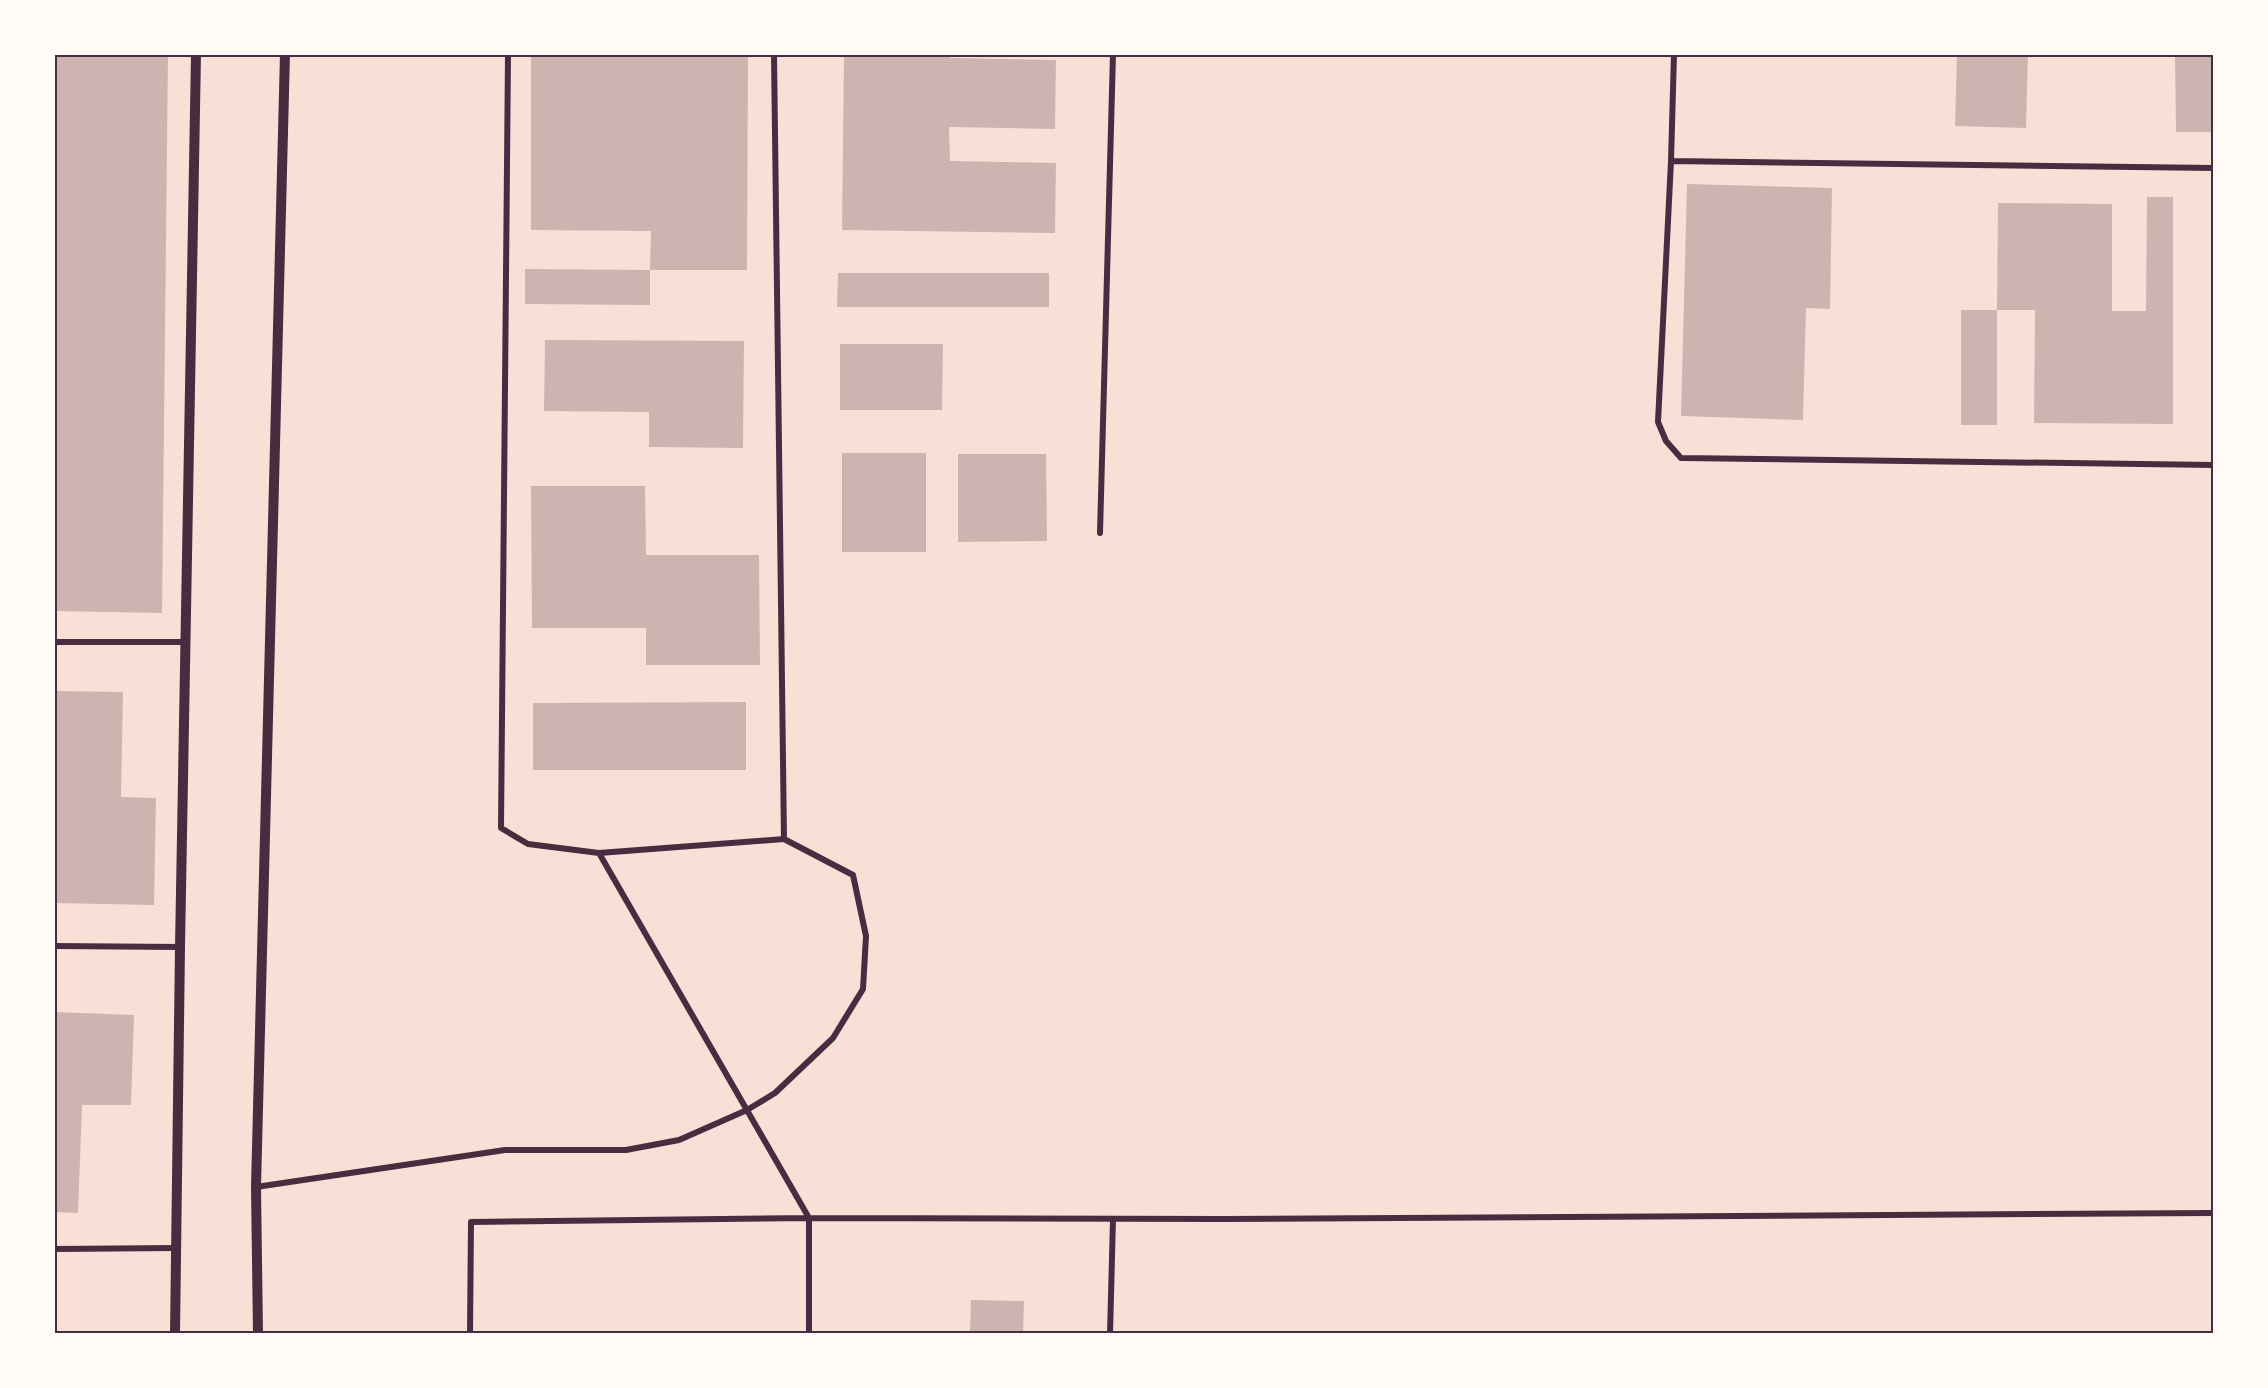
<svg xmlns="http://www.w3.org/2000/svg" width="2268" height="1388" font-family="Mulish,sans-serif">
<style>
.building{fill:#ccb4b1}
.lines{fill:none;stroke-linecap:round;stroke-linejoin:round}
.minor{stroke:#4a2c40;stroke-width:6}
.tertiary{stroke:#4a2c40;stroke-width:10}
.neatline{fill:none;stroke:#4a2c40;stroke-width:2}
</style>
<rect width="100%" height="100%" fill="#f7e1d7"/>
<!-- building -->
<path class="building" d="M54,54h114l-6,559 -108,-2z
M531,54h217l-1,216h-97l1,-39 -120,-1z
M844,54h106v4l106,2 -1,69 -106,-2 1,34 106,2 -1,70 -213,-3z
M1957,54h71l-2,74 -71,-2z
M2175,54h39v78h-38z
M1687,184l145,4 -2,121 -24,-1 -3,112 -122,-4z
M2211,188h3v246h-3z
M2147,197h26v227l-139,-1 1,-113h-38v115h-36v-115h36l1,-107 114,1v107h34z
M525,269l125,1v35l-125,-1z
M838,273h211v34h-212z
M545,340l199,1 -1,107 -94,-1v-35l-105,-1z
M840,344h103l-1,66h-102z
M842,453h84v99h-84z
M958,454h88l1,87 -89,1z
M531,486h114l1,69h113l1,110h-114v-37h-114z
M54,691l69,1 -2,105 35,1 -2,107 -100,-2z
M746,702v68h-213v-67z
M54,1012l80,3 -3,90h-49l-4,108 -24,-1z
M971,1300l53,1 -1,33h-53z"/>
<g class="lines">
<!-- minor -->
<path class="minor" d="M774,54l10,785
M1674,54l-3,107 -13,261 8,19 15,17 533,7
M1671,161l543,7
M1100,533l13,-479
M54,642h131
M599,853l210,365v116
M54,946l126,1
M256,1187l249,-37h121l53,-10 68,-30 28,-17 58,-55 30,-49 3,-53 -13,-61 -69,-36 -185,14 -71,-9 -27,-16 7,-774
M54,1249l122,-1
M470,1334l1,-112 338,-4 415,1 990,-6
M1110,1334l3,-115"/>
<!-- tertiary -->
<path class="tertiary" d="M175,1334l5,-387 16,-893
M258,1334l-2,-147 29,-1133"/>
</g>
<!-- border -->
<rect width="2268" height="1388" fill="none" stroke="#fffaf5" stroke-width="111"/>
<rect x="56" y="56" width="2156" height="1276" class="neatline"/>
</svg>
